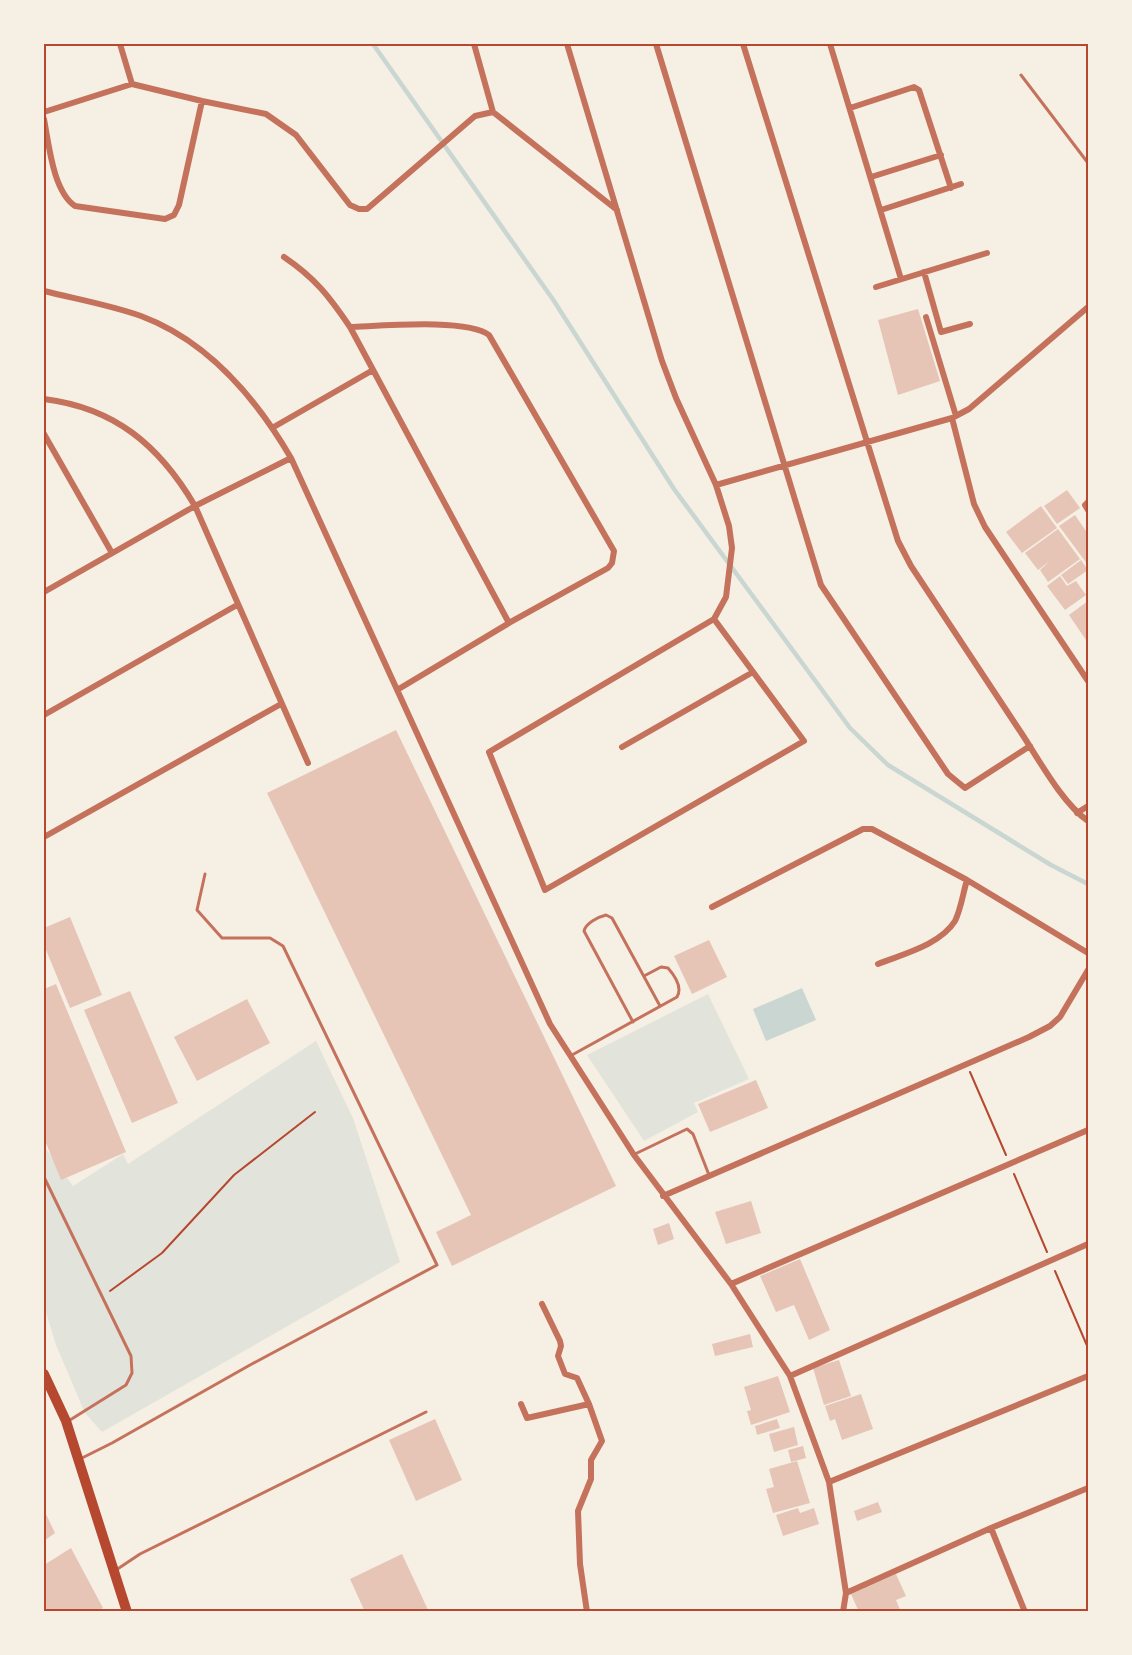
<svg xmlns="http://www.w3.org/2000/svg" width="1132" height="1655" font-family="'Asap Condensed',sans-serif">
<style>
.green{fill:#e2e4dc}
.water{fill:#c9d6d2}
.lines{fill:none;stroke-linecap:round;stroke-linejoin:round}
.stream{stroke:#c9d6d2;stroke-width:4.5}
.building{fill:#e6c5b7}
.path{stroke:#b5482f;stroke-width:2}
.service{stroke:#c5725c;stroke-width:3}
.minor{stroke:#c5725c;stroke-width:6}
.trunk{stroke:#b5482f;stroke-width:10}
.neatline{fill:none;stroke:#b5482f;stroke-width:2}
</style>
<rect width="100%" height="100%" fill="#f6efe4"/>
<!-- green -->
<path class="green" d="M708,994l41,85 -55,24 4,9 -54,29 -57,-86z
M316,1041l37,77 47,144 -298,170 -17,-19 -29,-68 -12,-39v-160l29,40 50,-32 5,10z"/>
<!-- water -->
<path class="water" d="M802,988l14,32 -50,21 -13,-32z"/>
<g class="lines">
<!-- stream -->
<path class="stream" d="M373,44l181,257 120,188 176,239 38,37 163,100 37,19"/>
</g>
<!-- building -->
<path class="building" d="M918,309l22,72 -42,14 -20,-75z
M1067,490l13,18 -23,16 -13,-18z
M1041,506l16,22 -35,25 -16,-21z
M1075,515l13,19v31l-29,-39z
M1058,529l22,30 -32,23 -8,-12 10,-9 -12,9 -13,-17z
M1081,560l7,10 -20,14 -7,-9z
M1060,576l7,10 9,-5 10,14 -21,15 -18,-24z
M1088,601v42l-19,-28z
M396,730l220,456 -164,80 -16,-34 35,-17 -204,-422z
M70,917l32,78 -32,13 -26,-63v-17z
M709,940l18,37 -35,17 -18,-38z
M56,984l70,168 -65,28 -17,-42v-149z
M130,991l48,112 -46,20 -48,-113z
M247,999l23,44 -73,38 -23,-44z
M756,1080l12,28 -58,24 -12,-28z
M751,1201l10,32 -35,11 -11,-32z
M669,1223l5,16 -16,6 -5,-16z
M800,1259l30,71 -21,10 -15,-35 -18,7 -16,-36z
M750,1334l3,13 -38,9 -3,-12z
M839,1360l12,36 -27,9 -11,-37z
M778,1376l12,36 -39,13 -4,-14 4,-1 -7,-23z
M861,1394l12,35 -31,11 -7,-21 -5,2 -5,-15z
M435,1419l27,61 -46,21 -27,-61z
M777,1419l3,9 -23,7 -2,-9z
M794,1427l4,18 -24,7 -5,-18z
M803,1446l3,12 -15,4 -3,-12z
M797,1461l13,42 -37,10 -7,-24 8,-2 -5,-18z
M878,1502l4,10 -25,9 -3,-10z
M798,1508l2,5 14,-5 5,16 -36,12 -7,-21z
M44,1510l11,23 -11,8z
M71,1548l32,60 -7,4h-52v-47z
M402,1554l27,58h-64l-15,-33z
M896,1574l10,22 -10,4 5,12h-42l-8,-18z"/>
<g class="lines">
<!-- path -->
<path class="path" d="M970,1072l36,83
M1014,1174l33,78
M1055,1271l33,77
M110,1291l52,-38 72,-78 81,-63"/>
<!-- service -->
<path class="service" d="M1021,75l67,88
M633,1022l-49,-91c2,-8 14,-14 22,-16l6,3 48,88
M572,1055l105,-58c6,-10 -2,-21 -9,-29l-7,-1 -17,9
M635,1154l52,-25 6,5 16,41
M44,1177l87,179 1,17 -6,12 -56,35
M80,1459l32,-16 138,-78 187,-100 -154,-319 -13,-8h-48l-25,-28 8,-36
M116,1570l24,-16 286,-142"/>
<!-- minor -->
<path class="minor" d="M120,44l12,40
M474,44l19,68 124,98
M567,44l95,317 14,37 40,87 13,41 3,22 -6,49 -12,22 -225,133 56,138 259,-149 -90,-122
M656,44l165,541 127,189 17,14 65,-42
M743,44l155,497 13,25c37,56 74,112 111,168 17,26 41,70 66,87
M830,44l71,235
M850,108l64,-21 5,3 32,98
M44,112l88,-28 70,17 64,13 30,21 54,70 9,4h8l108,-93 18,-4
M44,119c5,26 9,72 31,87l90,13 9,-4 5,-10 23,-104
M871,177l70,-22
M881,210l80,-26
M284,257c31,21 45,39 66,70l159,296
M924,272l17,60 29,-8
M876,287l111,-34
M44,291c32,8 66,14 97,25 67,25 115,82 150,142l259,566 84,131 97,129 59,92 39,106 17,111 -3,19
M926,317l30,99
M350,327c30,-1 117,-9 139,8l125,216 -2,12 -4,5 -99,55 -112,67
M44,399c71,9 115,46 151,107l113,257
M952,418l22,86 11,23 103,154
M272,428l101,-58
M44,434l68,119
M716,485l236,-67 17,-9 119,-102
M1088,502l-3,3 3,5
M44,592l151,-86 96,-48
M44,715l193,-110
M622,747l131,-75
M1077,813l11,-7
M44,837l237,-133
M712,907l151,-78h9l95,51 121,73
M878,964c25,-10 62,-19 77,-43 6,-12 8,-28 12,-41
M663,1196l366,-159 21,-11 10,-9 28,-47
M731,1284l357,-154
M542,1304l18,37 1,5 -3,10 7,18 12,4 12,26
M790,1376l298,-132
M521,1404l6,14 62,-14 13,37 -11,19v19l-13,32 2,53 7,48
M829,1482l259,-106
M991,1528l34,84
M846,1593l145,-65 97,-40"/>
<!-- trunk -->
<path class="trunk" d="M44,1374l22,47 61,191"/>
</g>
<!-- border -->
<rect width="1132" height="1655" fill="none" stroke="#f6efe4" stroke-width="90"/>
<rect x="45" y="45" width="1042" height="1565" class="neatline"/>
</svg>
